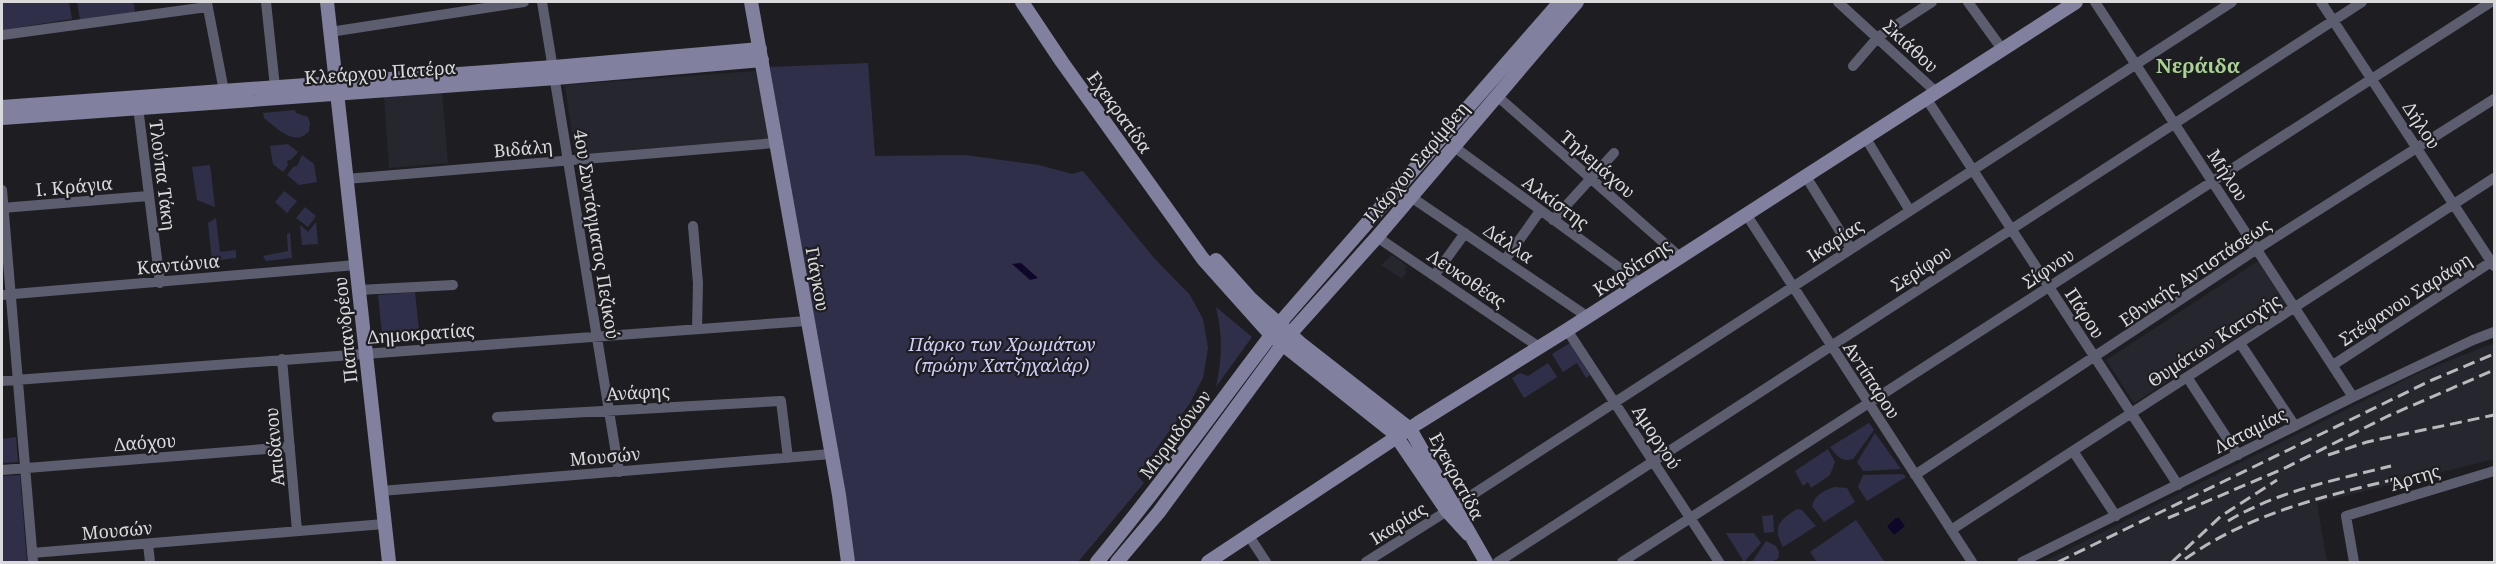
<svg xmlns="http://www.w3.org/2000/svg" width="2496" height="564" font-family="'Noto Serif',serif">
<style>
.built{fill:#26262f}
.green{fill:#302f49}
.water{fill:#0e072a}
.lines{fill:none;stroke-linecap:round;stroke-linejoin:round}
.street{stroke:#5d5d70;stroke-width:10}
.secondary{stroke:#81809f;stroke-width:14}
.rail{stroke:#b9b9bd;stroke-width:3;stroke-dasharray:12 6;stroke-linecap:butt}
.labels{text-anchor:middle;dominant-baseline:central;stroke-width:4.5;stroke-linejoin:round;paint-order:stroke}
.street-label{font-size:18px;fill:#dadadd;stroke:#1e1e22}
.park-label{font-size:18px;font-style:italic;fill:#cecef9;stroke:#1e1e22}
.neighbourhood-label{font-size:20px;font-weight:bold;fill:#a8d392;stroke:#1e1e22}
</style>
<rect width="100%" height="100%" fill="#1e1e22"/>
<!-- built -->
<path class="built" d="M756,71l13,68 -194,16 -10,-70z
M442,92l6,71 -59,5 -5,-71z
M1392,255l15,11 -3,4 3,1 -5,8 -21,-14z
M2258,261l29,44 -153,98 -28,-43z
M2494,343v116l-177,44 10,59h-284l378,-190z"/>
<!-- green -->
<path class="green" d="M2,2h67l3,17 -70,11z
M77,2h52l5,2 1,9 -55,7z
M868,63l7,93 90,-1 74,10 33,9 11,-3 71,87 36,37 13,24 5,29 -5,30 -13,25 -53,72 7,8 -66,79h-224l-84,-495z
M295,110l1,3 12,4 2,6 -1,8c-14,17 -32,-3 -45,-13l-1,-5z
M288,144l10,8 -6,7 -5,2 1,4 -5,7 -10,-8 -3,-18z
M302,155l12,9 3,18 -18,3 -12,-10 6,-8 4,-1z
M210,165l5,42 -18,-7 -5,-33z
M284,191l13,10 -10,12 -12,-11z
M305,207l11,9 -8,11 -12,-9z
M216,218l4,34 16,-2v8l-24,3 -4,-38z
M316,222l2,22 -16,1 -2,-20 8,7z
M290,233l2,25 -26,3 -3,-5 25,-5 -1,-17z
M415,292l5,48 -37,3 -5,-48z
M1216,307l36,30 -36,50c6,-29 7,-51 0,-80z
M1570,343l20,32 -4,3 -9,-15 -14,9 -11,-18z
M1548,363l9,14 -33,21 -12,-20 8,-5 8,3z
M1869,423l5,7 -21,29c-11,4 -17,-4 -23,-12z
M1875,433l26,36 -38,2 -6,-9z
M16,437l2,25 -16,1v-24z
M1828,449l7,13 -5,13 -19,13 -3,-6 -5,4 -8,-15z
M1903,474l3,3 -39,24 -9,-14 5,-12z
M20,475l7,87h-25v-86z
M1835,487l12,1 8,14 -31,20 -12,-16c2,-10 13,-17 23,-19z
M1797,509l5,1 14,16 -33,21c-11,-20 -4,-27 14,-38z
M1773,515l1,17 -10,1 -2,-17z
M1856,520l28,41 -2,1h-65l-7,-10z
M1726,533h28l7,10 -17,19z
M1766,541l10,5 3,6 -1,7 -8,3h-18z"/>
<!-- water -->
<path class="water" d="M1021,263l17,15 -8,2 -18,-16z
M1896,518h3l6,8 -11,9 -7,-9z"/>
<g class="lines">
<!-- street -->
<path class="street" d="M266,2l9,85
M542,2l77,470
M1838,2l97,89
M1968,2l34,47
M2095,2l258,395
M2321,2l173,264
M207,3l17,88
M330,32l194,-30
M2,35l205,-28
M1853,66l25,-29 54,-35
M1496,95l184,162
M1926,98l252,387
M138,107l22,176
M1865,137l45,74
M1453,146l187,137
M1805,175l46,74
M346,179l429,-36
M2,190l31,372
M1411,197l177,120
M2,208l146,-12
M1746,214l226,348
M1553,220l61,-67
M693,226l5,57 -1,46
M1377,237l162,110
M1505,260l35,-49
M1434,276l31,-43
M359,290l94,-5
M2,295l354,-30
M1567,330l152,232
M2240,343l55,83
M282,359l15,172
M2333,365l161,-105
M2187,377l51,78
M2,381l805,-60
M497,417l284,-16 7,57
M2073,451l43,65
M2,470l288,-23
M1915,475l342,-226 237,-150
M381,491l450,-37
M1455,506l777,-504
M1951,530l543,-352
M1249,536l17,26
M148,544l2,18
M32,553l352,-29
M1366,562l81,-51
M1498,562l864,-560
M1622,562l869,-560
M2022,562l331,-165 120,-57 21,-8
M2354,562l-8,-46 148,-45"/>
<!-- secondary -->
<path class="secondary" d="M327,2l62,560
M751,2l88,493 9,67
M1022,2l40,60 141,197 68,76 123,98 53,78 21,23
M2,107l552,-40 206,-18
M2,118l554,-40 206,-18
M1216,260l34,38 50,45 110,86 76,133
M1097,562c66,-79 125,-163 188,-245l275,-315
M1117,562l42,-50 131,-178 87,-97 200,-235
M1208,562l210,-139 149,-93 509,-328"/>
<!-- rail -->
<path class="rail" d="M2328,455l39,-13 127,-27
M2168,518l117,-50 103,-52 106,-46
M2228,521c50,-30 107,-41 163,-55
M2185,559c64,-45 135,-62 211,-80
M2058,562l374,-182 62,-26
M2172,562l49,-46 56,-36"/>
</g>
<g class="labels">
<!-- street labels -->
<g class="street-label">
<text transform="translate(1911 46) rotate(43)">Σκιάθου</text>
<text transform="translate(380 72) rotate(-4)">Κλεάρχου Πατέρα</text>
<text transform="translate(1120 112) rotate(54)">Εχεκρατίδα</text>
<text transform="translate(2422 125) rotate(57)">Δήλου</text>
<text transform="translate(523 148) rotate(-5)">Βιδάλη</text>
<text transform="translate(1416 162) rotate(-50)">Ιλάρχου Σαρίμβεη</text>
<text transform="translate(1598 164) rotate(41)">Τηλεμάχου</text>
<text transform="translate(163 175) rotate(83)">Τλούπα Τάκη</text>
<text transform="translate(2228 175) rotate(57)">Μήλου</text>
<text transform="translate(74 186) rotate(-5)">Ι. Κράγια</text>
<text transform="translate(1556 202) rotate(36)">Αλκίστης</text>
<text transform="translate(597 234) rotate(81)">4ου Συντάγματος Πεζικού</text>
<text transform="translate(1835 240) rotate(-33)">Ικαρίας</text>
<text transform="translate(1509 243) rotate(34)">Δάλλα</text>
<text transform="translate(178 264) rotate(-5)">Καντώνια</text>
<text transform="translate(1632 267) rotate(-33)">Καρδίτσης</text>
<text transform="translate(1921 268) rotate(-33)">Σερίφου</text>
<text transform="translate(2048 268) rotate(-33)">Σίφνου</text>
<text transform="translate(2195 272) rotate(-34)">Εθνικής Αντιστάσεως</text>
<text transform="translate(1467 278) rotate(34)">Λευκοθέας</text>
<text transform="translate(818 279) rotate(80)">Γιάγκου</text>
<text transform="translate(2405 299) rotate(-33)">Στέφανου Σαράφη</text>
<text transform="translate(2085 313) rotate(57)">Πάρου</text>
<text transform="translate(345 330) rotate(-96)">Παπανδρέου</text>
<text transform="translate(421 333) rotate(-4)">Δημοκρατίας</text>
<text transform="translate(2214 340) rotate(-33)">Θυμάτων Κατοχής</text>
<text transform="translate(1872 380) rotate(57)">Αντίπαρου</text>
<text transform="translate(638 392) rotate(-3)">Ανάφης</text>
<text transform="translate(2250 430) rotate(-27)">Λαταμίας</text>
<text transform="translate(1175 434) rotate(-53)">Μυρμιδόνων</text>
<text transform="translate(1657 437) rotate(57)">Αμοργού</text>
<text transform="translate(145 442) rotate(-4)">Δαόχου</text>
<text transform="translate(274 447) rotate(-95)">Απιδάνου</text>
<text transform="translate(605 456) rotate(-5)">Μουσών</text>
<text transform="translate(1457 476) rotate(62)">Εχεκρατίδα</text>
<text transform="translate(2415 477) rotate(-17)">Άρτης</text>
<text transform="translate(1398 523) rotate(-32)">Ικαρίας</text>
<text transform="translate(117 530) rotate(-5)">Μουσών</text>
</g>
<!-- park labels -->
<g class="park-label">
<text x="1002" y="344">Πάρκο των Χρωμάτων<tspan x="1002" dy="21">(πρώην Χατζηχαλάρ)</tspan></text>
</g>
<!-- neighbourhood labels -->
<g class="neighbourhood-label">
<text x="2198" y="65">Νεράιδα</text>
</g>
</g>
<!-- border -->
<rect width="2496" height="564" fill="none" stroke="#dadadd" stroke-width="6"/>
</svg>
